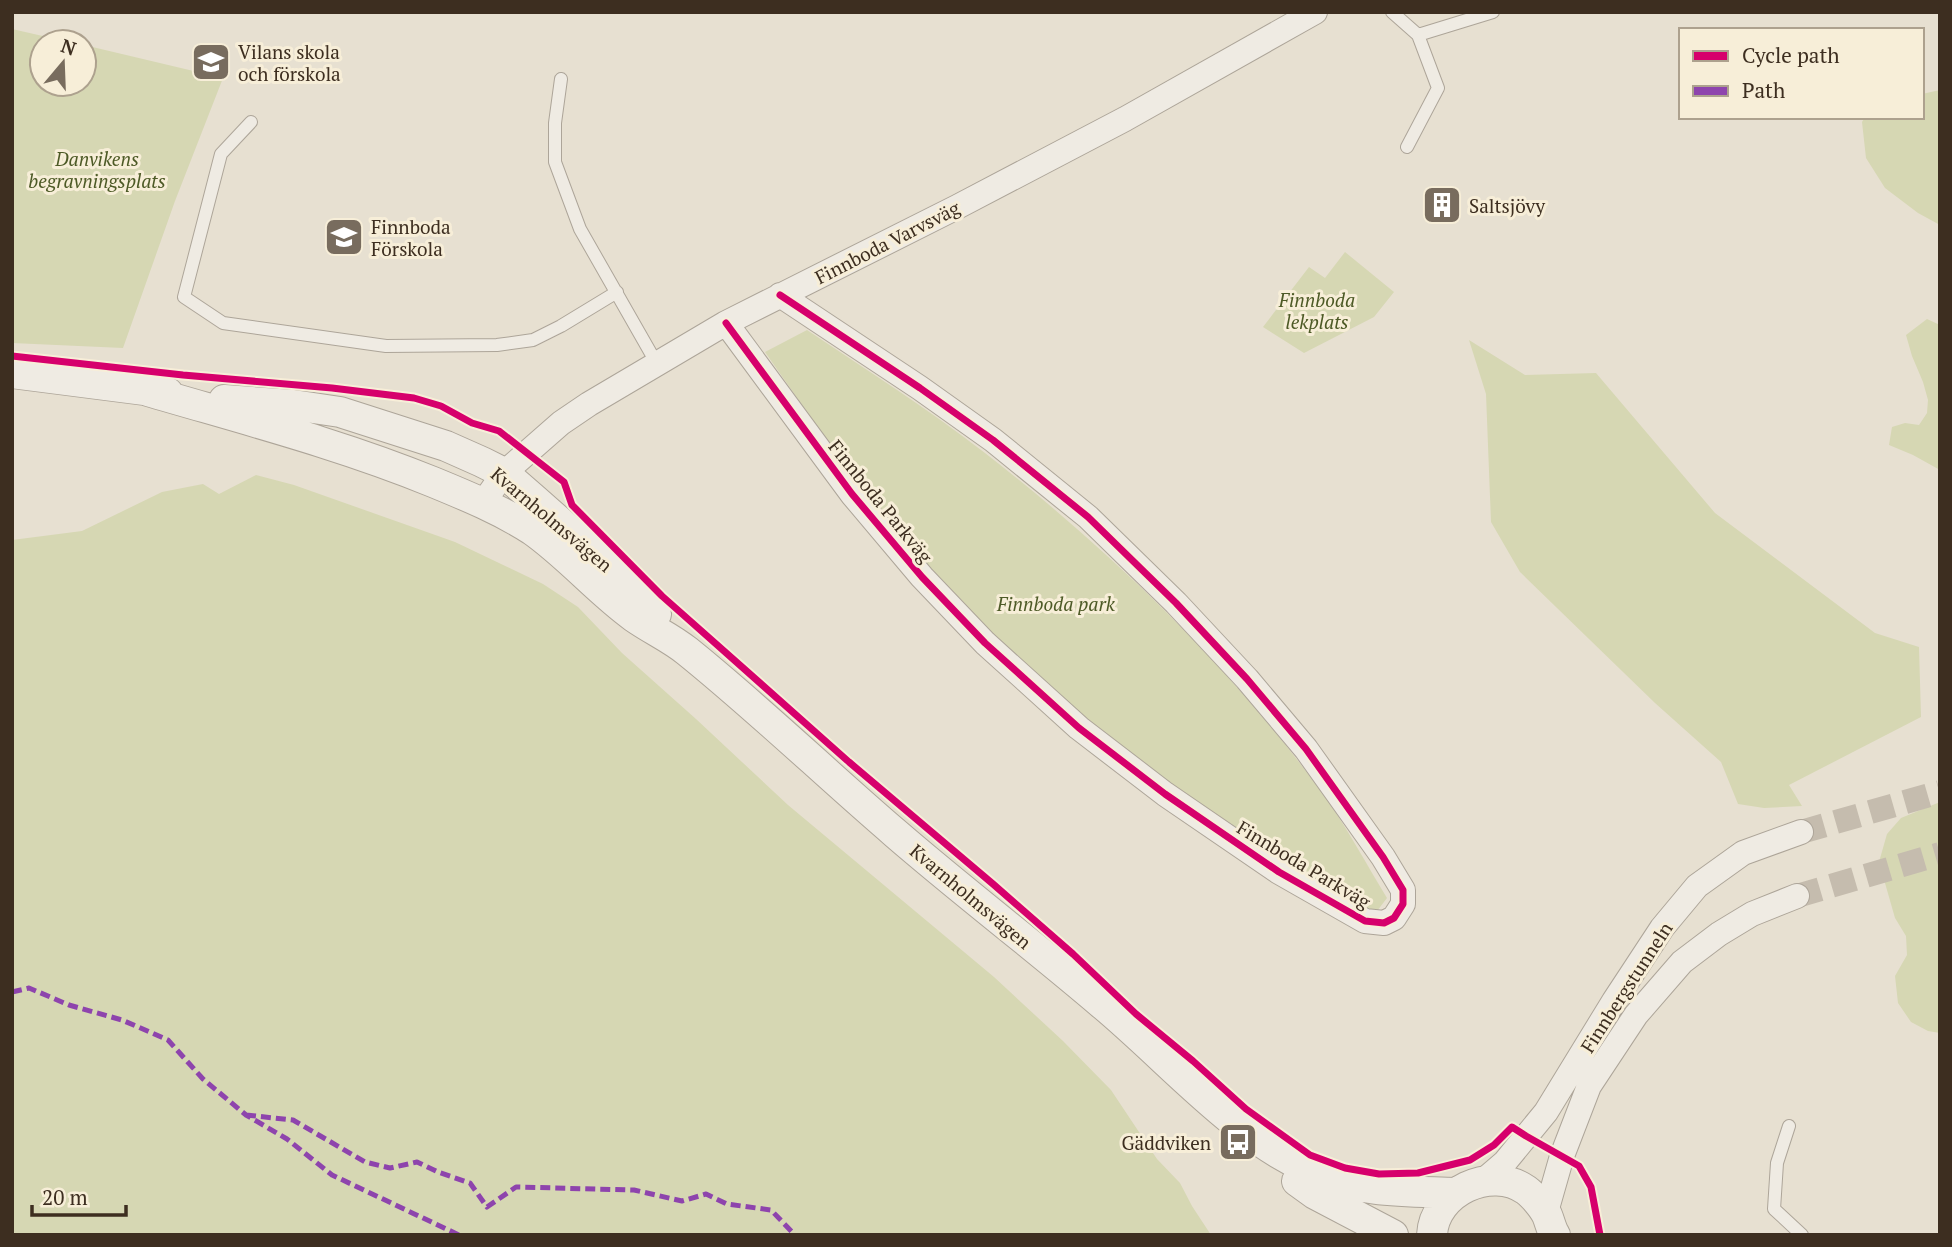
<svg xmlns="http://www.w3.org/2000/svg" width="1952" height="1247" font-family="'PT Serif',serif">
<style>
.green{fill:#d6d7b3}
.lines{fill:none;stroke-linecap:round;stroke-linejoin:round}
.minor-tunnel{stroke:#c5bcae;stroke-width:24;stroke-dasharray:24 12;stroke-linecap:butt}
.service-casing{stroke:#ada599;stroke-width:14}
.minor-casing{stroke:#ada599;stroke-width:26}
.tertiary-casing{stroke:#ada599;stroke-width:32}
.service{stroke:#efebe3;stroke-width:12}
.minor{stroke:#efebe3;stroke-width:24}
.tertiary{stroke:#efebe3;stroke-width:30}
.quiet{stroke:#8e44ad;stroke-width:5;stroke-dasharray:10 5;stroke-linecap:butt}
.cycleway-casing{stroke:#f7eed8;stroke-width:11}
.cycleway{stroke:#d6006c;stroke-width:7}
.labels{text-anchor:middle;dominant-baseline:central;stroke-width:6;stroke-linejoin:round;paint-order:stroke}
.poi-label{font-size:19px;fill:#3d2e20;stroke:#f7eed8;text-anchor:start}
.park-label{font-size:19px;font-style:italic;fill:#4d5a26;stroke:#f7eed8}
.street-label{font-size:19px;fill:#3d2e20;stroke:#f7eed8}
</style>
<rect width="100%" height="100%" fill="#e7e0d1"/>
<!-- green -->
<path class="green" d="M12,29l57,13h-27v42h42v-39l139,33 -48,123 -52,147 -111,-5z
M1940,90v135l-22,-12 -33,-25 -19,-30 -4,-36 3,-5h57v-23z
M1345,252l49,40 -20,25 -70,36 -41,-26 46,-60 16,11z
M1927,319l13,6v17l-2,3 2,4v121l-27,-15 -24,-10 3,-18 13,-4 14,2 8,-12 1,-13 -5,-18 -11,-26 -6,-21z
M807,330c60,40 121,79 178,123 126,98 244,212 338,341 24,33 43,70 64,104l-13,17 -81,-43 -142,-99 -141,-119 -98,-102 -73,-94 -74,-106z
M1469,340l56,35 71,-2 119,140 160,120 44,14 2,70 -132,68 13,21 -38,2 -26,-4 -17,-42 -66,-59 -135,-131 -29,-50 -5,-128z
M256,475l38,10 161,57 88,42 35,23 44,46 74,66 92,86 206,172 69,64 48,49 46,69 23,24 12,23 19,29h-1199v-695l70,-9 80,-39 41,-8 16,10z
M1940,802v231l-12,-2 -17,-9 -13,-19 -3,-27 12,-21 -1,-19 -11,-18 -16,-56 8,-28 14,-16z"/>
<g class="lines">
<!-- minor-tunnel -->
<path class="minor-tunnel" d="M1801,832l139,-40
M1797,896l143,-42"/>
<!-- service casing -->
<g class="service-casing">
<path id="service" d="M1392,12l26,23 20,53 -31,59
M1418,35l75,-23
M561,79l-6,44v39l25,67 77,135
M251,122l-30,32 -37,143 39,26 163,23 111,-1 36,-5 28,-14 56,-34
M1789,1126l-12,37 -3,46 28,26"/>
</g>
<!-- minor casing -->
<g class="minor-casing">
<path id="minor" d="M726,323l126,171 70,83 63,66 94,85 86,66 114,78 86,49 19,2 10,-5 9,-14v-14l-20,-33 -77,-108 -59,-70 -71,-76 -88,-86 -95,-77 -73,-52 -140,-93
M483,503l21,-30 57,-50 28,-19 137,-81 231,-116 168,-88 190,-107
M1484,1180l21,-18 41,-50 68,-111 48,-73 35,-42 46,-33 58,-21
M1546,1212l16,-56 27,-70 47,-71 46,-53 37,-28 33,-20 45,-18"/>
</g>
<!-- tertiary casing -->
<g class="tertiary-casing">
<path id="tertiary" d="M12,373l156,20
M148,391c95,28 192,53 285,91 34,14 68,28 99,48 37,26 66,61 102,87 17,12 37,21 53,34 72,58 138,122 208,182 67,58 138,112 206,170 71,59 130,132 215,170 45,20 92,18 140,20
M224,400l69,5 47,7 106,34 36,16 22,11 31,27 70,62 44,43 7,9
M1297,1181l18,13 78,41
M1432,1235c2,-43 59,-70 94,-45 7,5 17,17 21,25 3,7 4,14 8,20"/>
</g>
<!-- service -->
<use href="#service" class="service"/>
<!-- minor -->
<use href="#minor" class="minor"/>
<!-- tertiary -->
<use href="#tertiary" class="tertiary"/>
<!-- quiet -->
<path class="quiet" d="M12,992l17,-4 40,17 53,15 46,20 35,39 43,36 41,24 45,36 127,60
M246,1115l47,5 72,42 25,6 27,-6 21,10 32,11 17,24 29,-20 118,3 48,11 24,-7 21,10 44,6 24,25"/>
<!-- cycleway casing -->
<g class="cycleway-casing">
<path id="cycleway" d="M726,323l126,171 70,83 63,66 94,85 86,66 114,78 86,49 19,2 10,-5 9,-14v-14l-20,-33 -77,-108 -59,-70 -71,-76 -88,-86 -95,-77 -73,-52 -140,-93
M12,356l171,19 149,13 82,10 27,8 31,17 27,8 65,51 8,23 90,91 187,166 144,122 80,70 63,60 57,47 53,48 64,46 35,13 34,6 39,-1 52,-13 24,-15 18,-18 14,9 53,30 12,21 9,48"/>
</g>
<!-- cycleway -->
<use href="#cycleway" class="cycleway"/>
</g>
<!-- icons -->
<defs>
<g id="school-square" transform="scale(2.0125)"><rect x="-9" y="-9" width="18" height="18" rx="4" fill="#786c5e" stroke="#f7eed8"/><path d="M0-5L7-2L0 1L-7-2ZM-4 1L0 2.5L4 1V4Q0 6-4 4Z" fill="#fff"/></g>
<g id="building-square" transform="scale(2.0125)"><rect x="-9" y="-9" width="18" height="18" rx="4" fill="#786c5e" stroke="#f7eed8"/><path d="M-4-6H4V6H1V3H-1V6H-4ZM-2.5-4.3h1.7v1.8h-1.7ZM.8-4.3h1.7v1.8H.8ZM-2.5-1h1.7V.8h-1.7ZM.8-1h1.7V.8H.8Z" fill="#fff"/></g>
<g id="bus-square" transform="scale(2.0125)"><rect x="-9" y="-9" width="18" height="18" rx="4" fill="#786c5e" stroke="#f7eed8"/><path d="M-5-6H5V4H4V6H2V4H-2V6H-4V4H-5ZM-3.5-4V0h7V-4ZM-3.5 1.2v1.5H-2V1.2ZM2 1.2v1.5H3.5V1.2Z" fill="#fff"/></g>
</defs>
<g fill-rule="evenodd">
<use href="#school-square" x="211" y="62"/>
<use href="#building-square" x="1442" y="205"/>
<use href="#school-square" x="344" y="237"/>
<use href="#bus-square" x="1238" y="1142"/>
</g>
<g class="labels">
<!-- poi labels -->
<g class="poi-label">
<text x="238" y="51">Vilans skola<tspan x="238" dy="22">och förskola</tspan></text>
<text x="1469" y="205">Saltsjövy</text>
<text x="371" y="226">Finnboda<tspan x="371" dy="22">Förskola</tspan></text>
<text x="1211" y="1142" text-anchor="end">Gäddviken</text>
</g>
<!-- park labels -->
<g class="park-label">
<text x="97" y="158">Danvikens<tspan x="97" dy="22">begravningsplats</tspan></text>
<text x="1317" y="299">Finnboda<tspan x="1317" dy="22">lekplats</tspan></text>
<text x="1056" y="603">Finnboda park</text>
</g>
<!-- street labels -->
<g class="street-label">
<text transform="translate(887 242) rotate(-27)">Finnboda Varvsväg</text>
<text transform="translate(881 501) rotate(51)">Finnboda Parkväg</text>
<text transform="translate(552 519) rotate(40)">Kvarnholmsvägen</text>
<text transform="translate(1304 864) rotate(31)">Finnboda Parkväg</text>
<text transform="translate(971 896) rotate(40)">Kvarnholmsvägen</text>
<text transform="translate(1626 987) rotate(-57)">Finnbergstunneln</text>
</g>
</g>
<!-- border -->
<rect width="1952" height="1247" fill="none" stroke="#3d2e20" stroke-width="28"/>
<!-- legend -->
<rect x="1679" y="28" width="245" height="91" fill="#f7eed8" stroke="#ada18e" stroke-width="2"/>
<rect x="1693" y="51" width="35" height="10" fill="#d6006c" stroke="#ada18e" stroke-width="2"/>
<text x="1742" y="63" font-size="21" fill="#3d2e20">Cycle path</text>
<rect x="1693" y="86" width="35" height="10" fill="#8e44ad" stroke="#ada18e" stroke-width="2"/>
<text x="1742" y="98" font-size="21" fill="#3d2e20">Path</text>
<!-- north arrow -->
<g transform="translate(63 63) rotate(19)"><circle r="33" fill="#f7eed8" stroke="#ada18e" stroke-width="2"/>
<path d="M0-5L12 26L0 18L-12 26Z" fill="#786c5e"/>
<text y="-10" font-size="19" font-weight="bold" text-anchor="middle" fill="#3d2e20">N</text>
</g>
<!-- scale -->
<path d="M32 1205v10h94v-10" fill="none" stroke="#3d2e20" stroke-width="3.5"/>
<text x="42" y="1205" font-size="21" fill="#3d2e20" stroke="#f7eed8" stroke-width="5" paint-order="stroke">20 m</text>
</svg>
